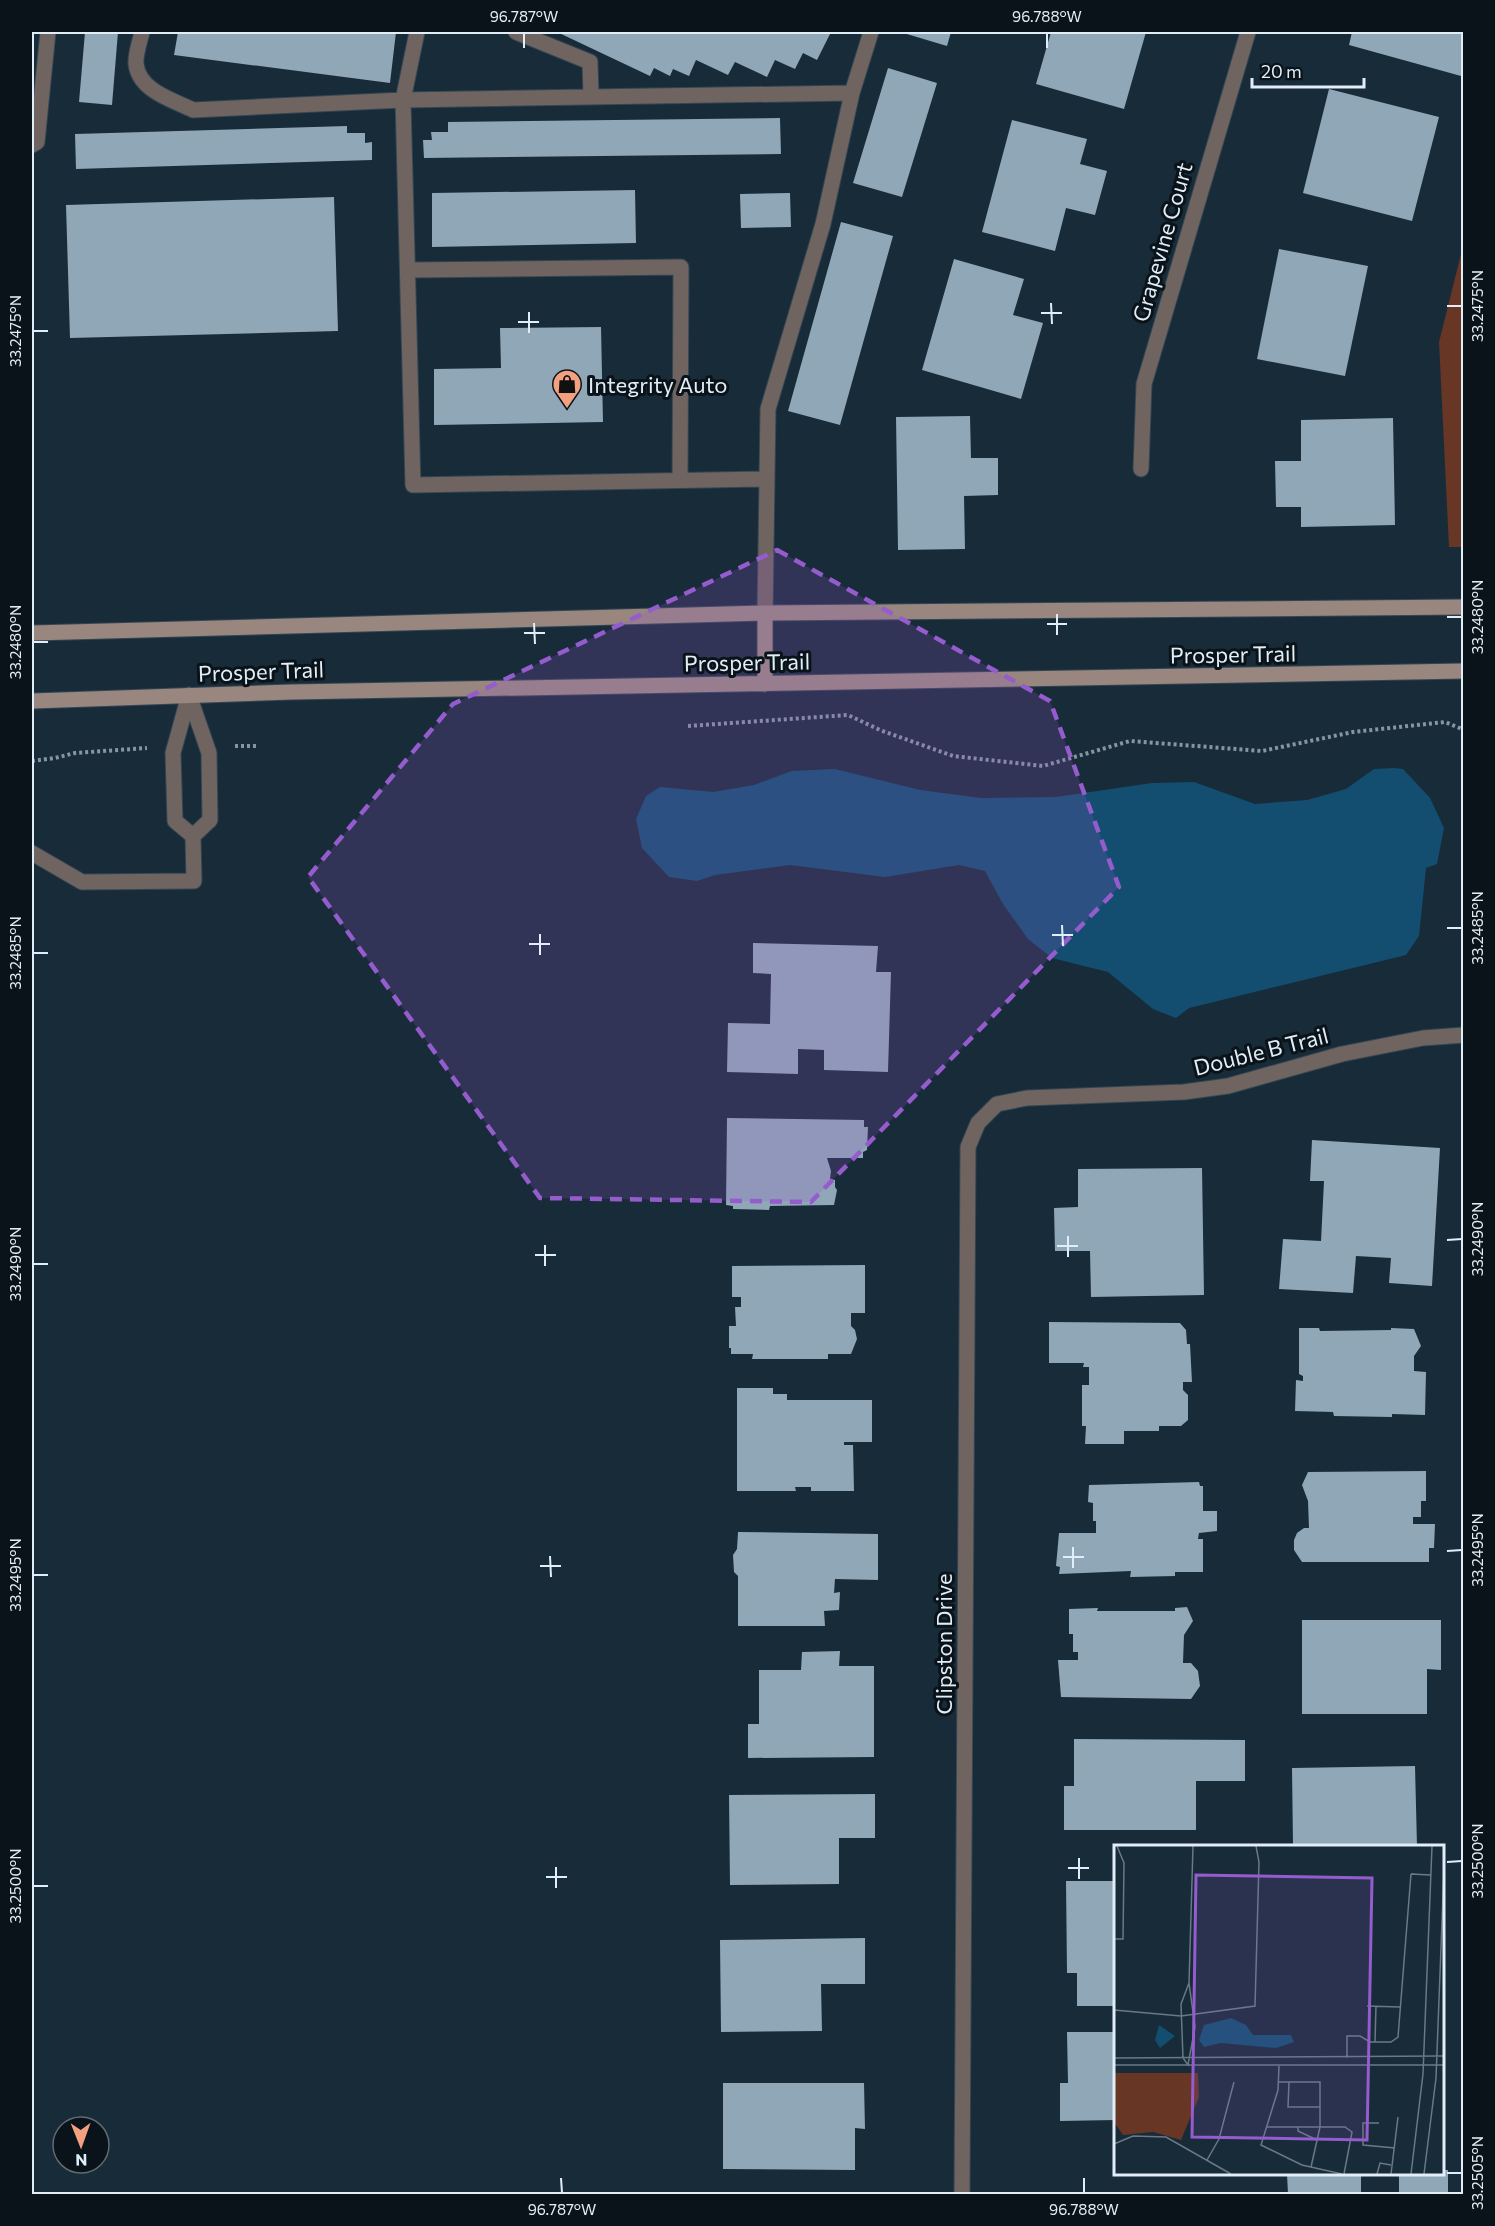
<svg xmlns="http://www.w3.org/2000/svg" width="1495" height="2226" font-family="Commissioner,sans-serif">
<style>
.green{fill:#673624}
.water{fill:#134e70}
.building{fill:#8fa7b7}
.lines{fill:none;stroke-linecap:round;stroke-linejoin:round}
.lane-casing{stroke:#344654;stroke-width:17}
.street-casing{stroke:#344654;stroke-width:17}
.secondary-casing{stroke:#344654;stroke-width:17}
.path{stroke:#8695a0;stroke-width:4;stroke-dasharray:3 3;stroke-linecap:butt}
.lane{stroke:#706460;stroke-width:15}
.street{stroke:#706460;stroke-width:15}
.secondary{stroke:#98867f;stroke-width:15}
.marked{fill:#955ccd;fill-opacity:0.2;stroke:#955ccd;stroke-width:4.5;stroke-dasharray:12 8;stroke-linejoin:round}
.ticks{fill:none;stroke:#e2eef7;stroke-width:2}
.labels{text-anchor:middle;dominant-baseline:central;stroke-width:6;stroke-linejoin:round;paint-order:stroke}
.street-label{font-size:22px;fill:#e2eef7;stroke:#0a1319}
.poi-label{font-size:22px;fill:#e2eef7;stroke:#0a1319;text-anchor:start}
.inset-road{fill:none;stroke:#697985;stroke-width:1.5}
.view{fill:#955ccd;fill-opacity:0.15;stroke:#955ccd;stroke-width:3}
.inset-edge{fill:none;stroke:#e2eef7;stroke-width:3}
.neatline{fill:none;stroke:#e2eef7;stroke-width:2}
.ticks-label{font-size:15px;text-anchor:middle;fill:#e2eef7}
</style>
<rect width="100%" height="100%" fill="#182b39"/>
<!-- green -->
<path class="green" d="M1463,246v301h-14l-10,-205z"/>
<!-- water -->
<path class="water" d="M1394,768l9,1 27,29 14,30 -7,36 -11,4 -7,68 -13,19 -217,53 -13,10 -23,-9 -45,-37 -56,-14 -24,-19 -25,-35 -18,-33 -26,-6 -74,12 -95,-12 -75,10 -18,6 -28,-4 -27,-29 -6,-29 10,-23 14,-9 53,5 41,-7 38,-14 43,-2 85,21 61,8 75,-1 96,-14 42,-1 61,22 52,-4 39,-11 28,-20z"/>
<!-- building -->
<path class="building" d="M85,32h33l-6,73 -33,-3z
M178,32h218l-6,51 -216,-28z
M557,32h274l-14,28 -14,-7 -8,16 -20,-9 -8,17 -32,-15 -7,13 -32,-15 -7,16 -16,-7 -3,7 -16,-8 -4,8z
M900,32h51l-4,14z
M1051,32h95l-22,77 -88,-25z
M1352,32h112v35l-3,9 -112,-31z
M888,68l49,15 -35,114 -49,-14z
M1329,89l110,28 -27,104 -109,-28z
M780,118l1,36 -357,4 -1,-18h9l-1,-8h17v-10z
M1012,120l75,19 -7,25 27,7 -12,44 -29,-7 -11,43 -73,-19z
M347,126v7h18v10l7,-1v18l-296,9 -1,-35z
M635,190l1,53 -204,4v-54z
M790,193l1,34 -50,1 -1,-34z
M334,197l4,134 -268,7 -4,-133z
M841,222l52,14 -53,189 -52,-14z
M1279,249l89,17 -23,110 -88,-17z
M954,259l70,20 -11,36 30,8 -22,76 -99,-29z
M601,327l2,95 -169,3v-56l67,-1 -1,-40z
M970,416l1,42h27v37l-34,1 1,53 -67,1 -2,-133z
M1393,418l2,107 -94,2v-20h-25l-1,-46h26v-41z
M753,943l125,3 -2,26h15l-3,100 -64,-2v-20l-26,-1v25l-71,-2 1,-49 42,1 1,-50 -18,-1z
M727,1118l137,2v7h4l-1,23 -4,2v6h-36l4,13 -1,8 5,1v7l2,3 -3,15 -64,1 -1,4 -36,-1v-3l-7,-1z
M1312,1140l128,8 -8,138 -43,-3 2,-25 -35,-2 -3,37 -74,-4 4,-50 38,2 3,-60h-14z
M1202,1168l2,127 -113,2 -1,-46h-35l-1,-43 24,-1v-38z
M865,1265v48h-14v13l4,4 2,9 -6,15h-23v5h-76l1,-5h-22v-6h-2v-22h7l-1,-19h6v-10h-9v-31z
M1049,1322l131,1 6,7 1,14h3l2,38h-9v8l5,5v25l-7,6h-22v5h-35v13h-39l1,-18h-4v-41h7v-18h-6l1,-4h-35z
M1299,1328h20l1,3 71,-1v-2l23,1 7,17 -7,10v15l12,1 -1,43 -33,-1v3l-58,-1 -1,-4 -38,-1 1,-31 7,1v-5l-4,-2z
M737,1388h36v6h14v6h85v42h-28v3h9l1,46h-43v-4h-16l1,4h-59z
M1426,1471v30h-5v16h-8v7h22l-1,24h-5v14h-127l-8,-12v-10l3,-7 7,-5h5l-1,-27 -6,-16 6,-13z
M1199,1482l1,4h3v25h14v20l-18,2 -1,6h5v33h-28v4l-45,1 1,-6 -72,3 1,-7 -4,-1 3,-33h37v-12h-3v-18l-5,-1 1,-17z
M738,1532l140,2v46l-43,-1 -1,14 6,-1 -1,18 -15,1 1,15h-87v-50l-4,-4 -1,-17 4,-6z
M1187,1607l6,14 -9,14 -1,28h8l7,8 2,15 -9,13 -130,-2 -3,-37h20v-8h-5v-18h-4v-25l29,-1 -1,3h78v-3z
M1302,1620h139v50l-14,-1v45h-125z
M840,1651l-1,15h35v91l-126,1v-34h11v-54h42l1,-18z
M1074,1739l171,1v41h-49v49h-132v-44h10z
M1415,1766l2,80h-124l-1,-78z
M875,1794v44h-36v46l-109,1 -1,-90z
M1066,1881h50l-1,125h-38v-33h-10z
M865,1938v46h-44l1,47 -101,1 -1,-92z
M1067,2032h49v88l-56,1v-38h8z
M723,2083h141l1,46 -10,-1v42l-132,-1z
M1442,2170h6v24h-49v-20h43z
M1287,2174h74v18h11v2h-84z"/>
<g class="lines">
<!-- lane casing -->
<g class="lane-casing">
<path id="lane" d="M142,32c-2,9 -7,23 -6,32 3,27 37,36 57,46l210,-10 14,-68
M516,32l74,30 1,34
M32,145l5,-3 11,-110
M408,270l273,-3 -1,213
M766,479l-353,6 -10,-385 449,-7
M765,613l3,-204 55,-185 29,-131 19,-61
M189,695l20,58 1,67 -17,16
M32,853l50,29 112,-1 -1,-45 -18,-15 -2,-68 16,-58"/>
</g>
<!-- street casing -->
<g class="street-casing">
<path id="street" d="M1141,469l3,-85 104,-352
M962,2194l6,-1047 10,-24 19,-19 30,-6 157,-6 44,-6 114,-32 81,-16 41,-3"/>
</g>
<!-- secondary casing -->
<g class="secondary-casing">
<path id="secondary" d="M765,613v71
M32,633l733,-20 699,-6
M32,701l260,-9 1172,-21"/>
</g>
<!-- path -->
<path class="path" d="M688,726l160,-11 32,15 73,26 90,10 87,-25 132,10 91,-19 92,-10 17,7 2,-2
M235,746h23
M32,761l23,-3 20,-5 72,-5"/>
<!-- lane -->
<use href="#lane" class="lane"/>
<!-- street -->
<use href="#street" class="street"/>
<!-- secondary -->
<use href="#secondary" class="secondary"/>
</g>
<!-- marked area -->
<path class="marked" d="M777,550l273,151 69,186 -308,315 -271,-4 -232,-321 145,-173z"/>
<!-- ticks -->
<path class="ticks" d="M524,33v15M1047,33v15M1051,303l1,21M1447,306h15M529,312v21M1041,313h21M518,322h21M33,331h15M1057,614v21M1447,617h15M534,623l1,21M1047,624h20M524,633h21M33,642h15M1062,925l1,21M1447,928h15M540,934v21M1052,935h21M529,944h21M33,953h15M1068,1236v21M1447,1240l15,-1M545,1245v21M1057,1246h21M535,1255h21M33,1264h15M1073,1547v21M1447,1551l15,-1M550,1556l1,21M1063,1557h21M540,1566h21M33,1575h15M1079,1858v21M1447,1862l15,-1M556,1867v21M1068,1868h21M546,1877h21M33,1886h15M1447,2173h15M561,2178l1,15M1084,2178v15"/>
<!-- icons -->
<defs>
<g id="shop-pin" transform="scale(1.5)"><path d="M0 17L-7.5 6A9.5 9.5 0 1 1 7.5 6Z" fill="#f3a081" stroke="#0a1319"/><path d="M-5-2.5h2.3a2.7 3.5 0 0 1 5.4 0H5L5.5 6h-11ZM-1.5-2.5h3a1.5 2.3 0 0 0-3 0Z" fill="#111"/></g>
</defs>
<g fill-rule="evenodd">
<use href="#shop-pin" x="567" y="384"/>
</g>
<g class="labels">
<!-- street labels -->
<g class="street-label">
<text transform="translate(1162 242) rotate(-74)">Grapevine Court</text>
<text transform="translate(1233 654) rotate(-1)">Prosper Trail</text>
<text transform="translate(747 662) rotate(-1)">Prosper Trail</text>
<text transform="translate(261 671) rotate(-2)">Prosper Trail</text>
<text transform="translate(1261 1051) rotate(-14)">Double B Trail</text>
<text transform="translate(943 1644) rotate(-90)">Clipston Drive</text>
</g>
<!-- poi labels -->
<g class="poi-label">
<text x="588" y="384">Integrity Auto</text>
</g>
</g>
<!-- overview -->
<g transform="translate(1114 1845)">
<rect width="330" height="330" fill="#182b39"/>
<path d="M0,228h84l1,24 -18,43 -28,-8 -30,3 -9,-13z" fill="#673624"/>
<path d="M117,173l15,7 7,10h38l3,7 -18,6 -55,-5 -17,4 -5,-7 5,-15zM45,180l16,11 -15,12 -5,-8z" fill="#134e70"/>
<path class="inset-road" d="M297,29l20,1M297,29l19,1M0,94h9l1,-76 -7,-17M75,138l6,44 -7,38 -5,-7 -2,-54zM75,138l4,-137M253,161l33,1M0,165l67,6 74,-10 4,-144 -3,-16M261,197l1,-36M0,213l330,-2M233,213v-22h13l10,6h21l7,-5 13,-163M0,220h330M165,221l-1,24 -17,55 41,20 40,9M175,237l-1,25h32M265,278h-16v22l32,3M153,282h53v-45h-42M184,282v4l19,9M0,299l19,-8 33,1 65,37M93,315l12,-21 15,-57M197,322l9,-40h25l7,5 -8,42M263,329l3,-11 11,2M277,329l7,-57M297,329l12,-100 9,-228M310,329l12,-96 8,-209"/>
<path class="view" d="M82,30l176,3 -5,262 -175,-3z"/>
<rect width="330" height="330" class="inset-edge"/>
</g>
<!-- border -->
<rect width="1495" height="2226" fill="none" stroke="#0a1319" stroke-width="66"/>
<!-- north arrow -->
<g transform="translate(81 2145) rotate(179)"><circle r="28" fill="#0a1319" stroke="#606b72" stroke-width="1.5"/>
<path d="M0-4.5L10 22L0 15L-10 22Z" fill="#f3a081"/>
<text y="-9" font-size="16" font-weight="bold" text-anchor="middle" fill="#e2eef7">N</text>
</g>
<!-- scale -->
<path d="M1252 78v9h112v-9" fill="none" stroke="#e2eef7" stroke-width="3"/>
<text x="1261" y="78" font-size="18" fill="#e2eef7" stroke="#0a1319" stroke-width="4.5" paint-order="stroke">20 m</text>
<rect x="33" y="33" width="1429" height="2160" class="neatline"/>
<g class="ticks-label">
<text x="524" y="22">96.787°W</text>
<text x="1047" y="22">96.788°W</text>
<text transform="translate(1478 306) rotate(-90)" y="5">33.2475°N</text>
<text transform="translate(16 331) rotate(-90)" y="5">33.2475°N</text>
<text transform="translate(1478 617) rotate(-90)" y="5">33.2480°N</text>
<text transform="translate(16 642) rotate(-90)" y="5">33.2480°N</text>
<text transform="translate(1478 928) rotate(-90)" y="5">33.2485°N</text>
<text transform="translate(16 953) rotate(-90)" y="5">33.2485°N</text>
<text transform="translate(1478 1239) rotate(-90)" y="5">33.2490°N</text>
<text transform="translate(16 1264) rotate(-90)" y="5">33.2490°N</text>
<text transform="translate(1478 1550) rotate(-90)" y="5">33.2495°N</text>
<text transform="translate(16 1575) rotate(-90)" y="5">33.2495°N</text>
<text transform="translate(1478 1861) rotate(-90)" y="5">33.2500°N</text>
<text transform="translate(16 1886) rotate(-90)" y="5">33.2500°N</text>
<text transform="translate(1478 2173) rotate(-90)" y="5">33.2505°N</text>
<text x="562" y="2215">96.787°W</text>
<text x="1084" y="2215">96.788°W</text>
</g>
</svg>
